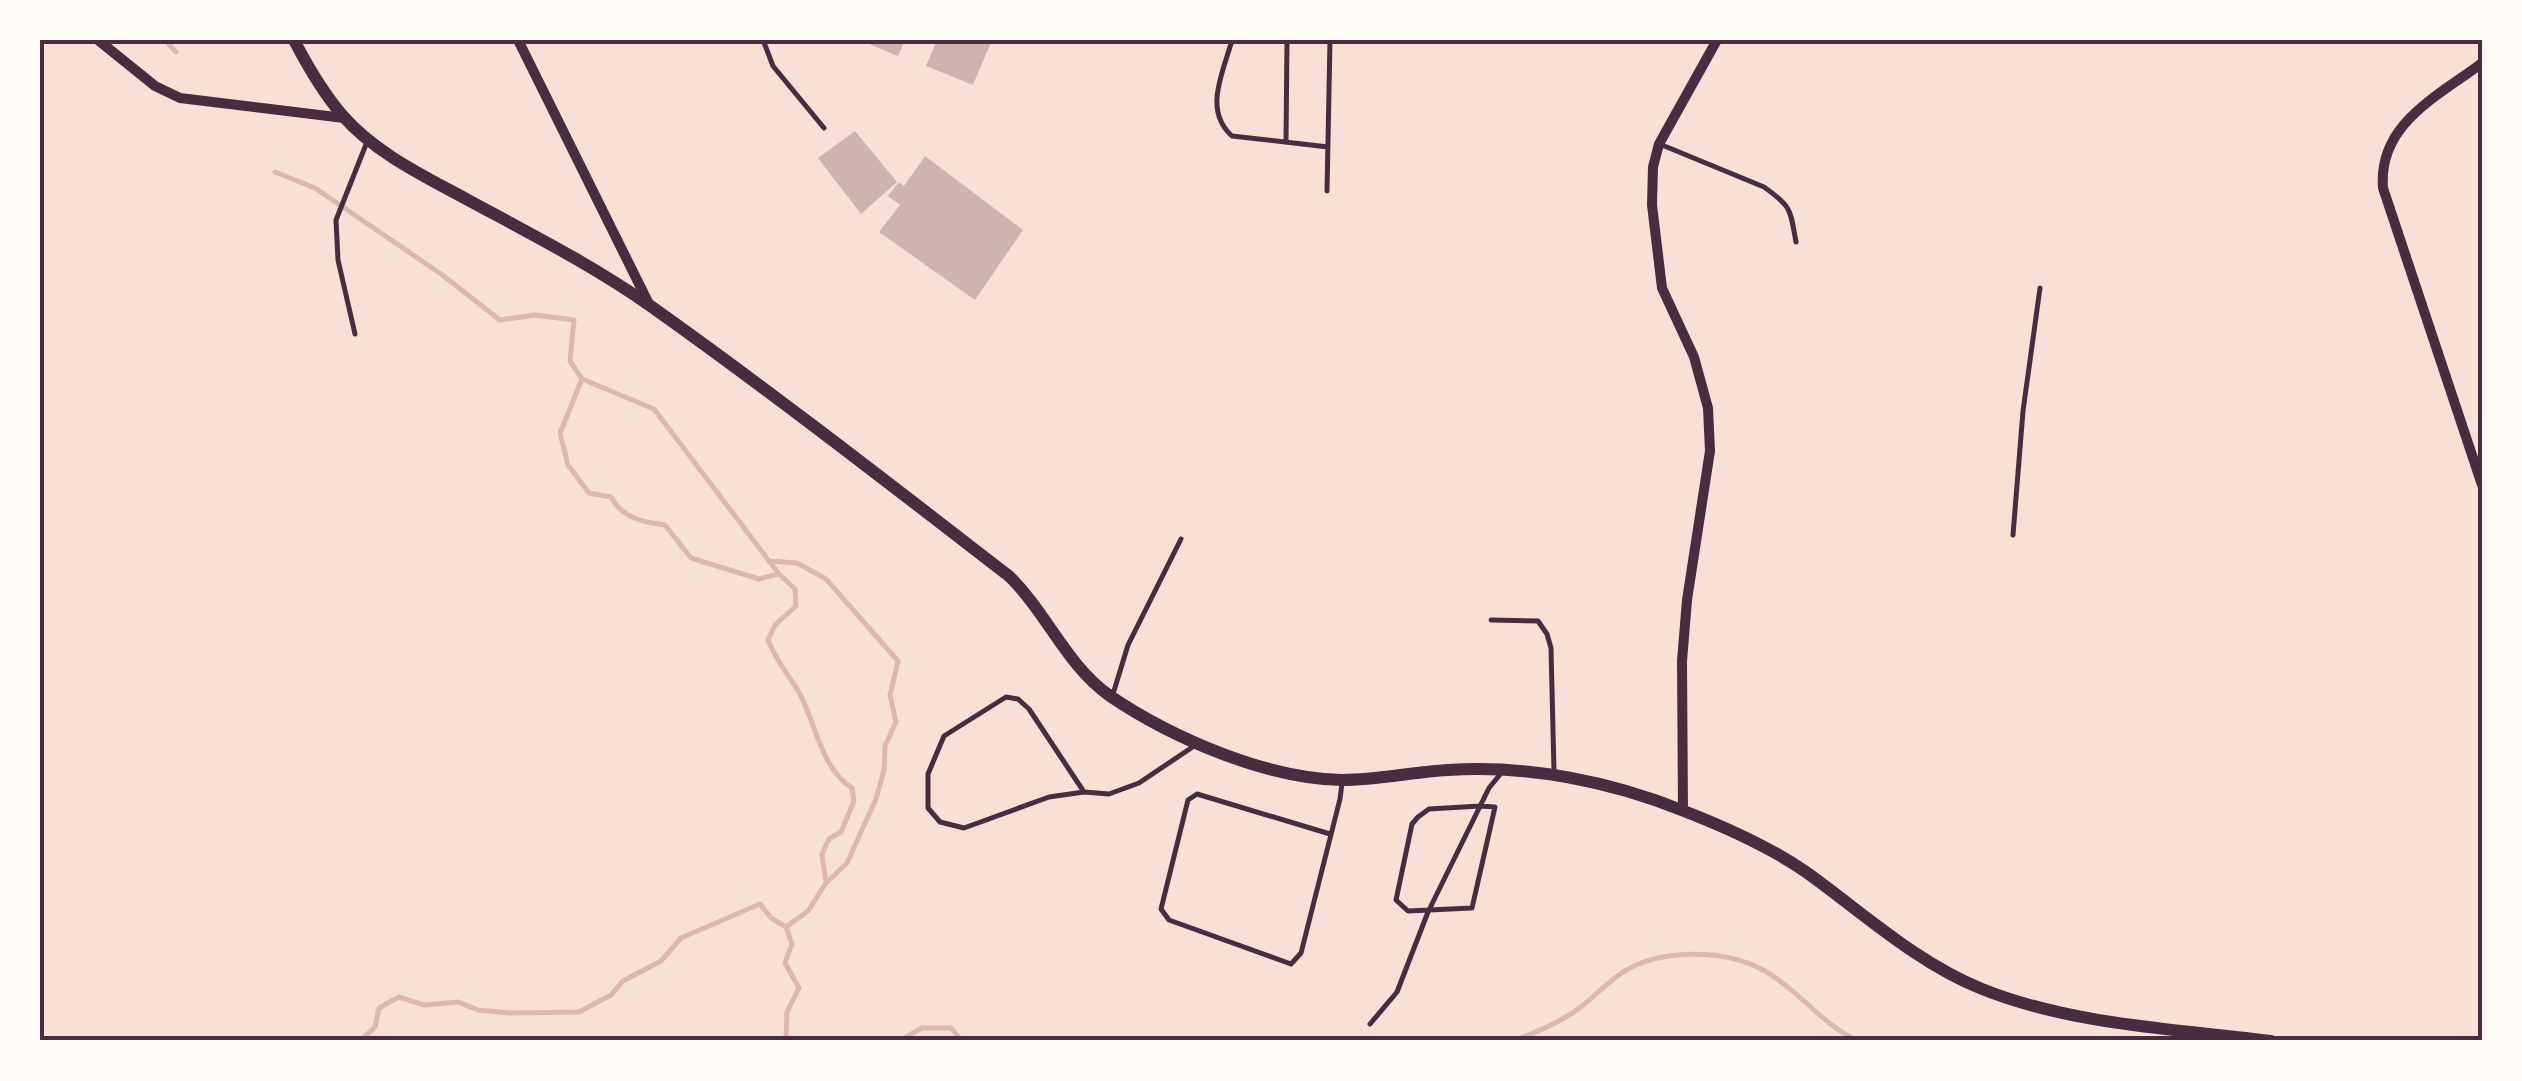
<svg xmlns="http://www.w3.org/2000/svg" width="2522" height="1081" font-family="'Asap Condensed',sans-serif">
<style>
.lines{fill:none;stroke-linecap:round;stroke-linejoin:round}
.stream{stroke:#dcb8b0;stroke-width:5}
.building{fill:#ccb4b1}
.service{stroke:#4a2c40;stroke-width:5}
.minor{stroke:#4a2c40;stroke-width:10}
.tertiary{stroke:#4a2c40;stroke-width:12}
.neatline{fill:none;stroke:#4a2c40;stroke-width:4}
</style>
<rect width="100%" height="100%" fill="#f7e1d7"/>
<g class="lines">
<!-- stream -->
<path class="stream" d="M165,40l11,12
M275,172l40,16 126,86 59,46 35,-5 39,5 -4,41 12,18 72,30 125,165 16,15 1,17 -21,19 -7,15c8,21 21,35 32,54 16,31 21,74 52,94l2,13 -13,31 -12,7 -7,15 4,29 -18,28 -22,16 6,17 -7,19 14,25 -12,24 -1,26 66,3
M582,379l-22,54 8,32 21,28 22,4c11,21 32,25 54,28l26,33 68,21 20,-5
M769,561l28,2 29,16 72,82 -8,34 6,27 -11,24 -1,24 -8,29 -29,64 -21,20
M360,1041l15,-14 4,-19 20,-11 25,8 34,-3 20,8 31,3 70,-1 32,-17 12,-14 38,-20 20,-23 79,-34 11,14 15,9
M899,1041l23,-13h29l11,13
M1512,1041c24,-8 48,-19 69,-34 14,-11 27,-25 42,-35 39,-24 103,-23 142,-1 34,19 56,53 93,70"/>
</g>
<!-- building -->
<path class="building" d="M859,40h46l-7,16z
M937,40h55l-19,45 -47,-19z
M855,131l42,51 -36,32 -43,-56z
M925,156l98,74 -48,70 -96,-68 21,-27 -12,-9 11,-14 5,4z"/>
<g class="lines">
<!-- service -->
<path class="service" d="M763,40l10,26 51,62
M1232,40c-9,33 -29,70 0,96l96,11
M1286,142l1,-102
M1662,145l102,42c28,20 26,22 32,55
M1327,191l3,-151
M355,334l-17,-74 -2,-40 31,-78
M2013,535l10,-124 17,-123
M1491,620l47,1 9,13 4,14 3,123
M1113,694l15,-49 53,-106
M1084,792l-55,-83 -11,-10 -12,-2 -62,39 -16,38v34l12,14 24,6 85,-31 35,-5 25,2 30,-11 58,-39
M1480,806l15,1 -23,101 -64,3 -12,-11 16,-76 6,-7 11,-8z
M1330,834l-133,-40 -9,6 -27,109 8,11 122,44 10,-11 39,-154 2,-16
M1370,1024l27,-32 31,-80 61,-124 13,-16"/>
<!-- minor -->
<path class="minor" d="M98,40l57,46 25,12 164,20
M518,40l131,264
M2482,63c-45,34 -104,61 -99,125l99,297
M1683,810l-1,-149 5,-61 23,-149 -2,-43 -14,-51 -32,-69 -10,-83 1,-38 6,-23 58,-104"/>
<!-- tertiary -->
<path class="tertiary" d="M294,40c14,27 29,53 49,76 32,37 83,61 125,84 63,34 126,66 184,107 121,86 239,178 357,269 38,37 57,89 101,120 62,42 157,83 232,84 35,0 71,-8 106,-10 80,-5 162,11 236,41 41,16 86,36 122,61 56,40 111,91 176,117 90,36 193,40 289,52"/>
</g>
<!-- border -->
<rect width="2522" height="1081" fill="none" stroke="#fffaf5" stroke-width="85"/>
<rect x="42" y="42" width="2438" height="996" class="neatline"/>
</svg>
